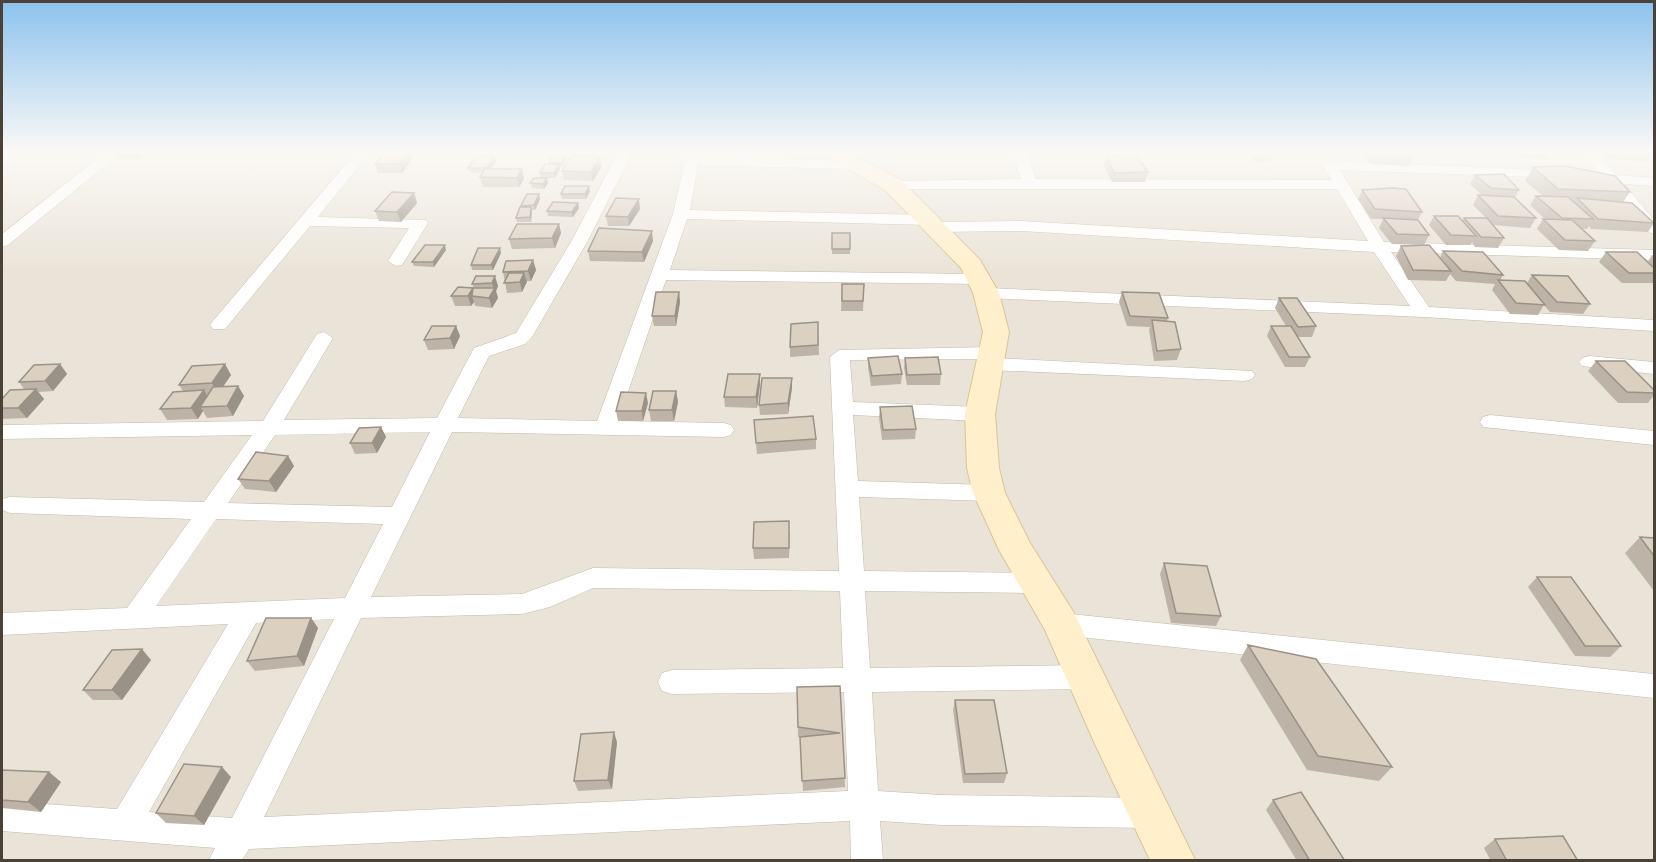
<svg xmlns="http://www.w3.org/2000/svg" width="1656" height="862" font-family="Arial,sans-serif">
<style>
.residential{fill:#eae4d8}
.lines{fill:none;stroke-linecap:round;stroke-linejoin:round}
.street-casing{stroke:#c2b9ac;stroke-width:1}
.secondary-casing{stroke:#d9c497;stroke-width:2}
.street{fill:#fff;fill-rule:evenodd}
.secondary{fill:#fff0cb;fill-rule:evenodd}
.wall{fill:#bdb3a6}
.shaded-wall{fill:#9a9287}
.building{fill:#dcd0c1;stroke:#9a9287;stroke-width:1.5}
</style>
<rect width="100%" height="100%" fill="#f6f2ea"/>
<!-- residential -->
<path class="residential" d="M2,151h1652v709h-1652z"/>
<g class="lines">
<!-- street casing -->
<g class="street-casing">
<path id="street" d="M107,151h16l-115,94 -6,2v-13z
M357,151h14l-53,66 108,3 2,3 -26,42 -6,1 -8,-5 21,-33 -99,-2 -85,103h-12l-3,-4 3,-4z
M619,151h14l-46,91 -55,95 -7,7 -36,12 -31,62 139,3 76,-207 14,-63h14l-1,6 155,4 7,4 -7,4 -157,-4 -8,45 239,5 6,2v5l86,-1 347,20 -31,-52h-444l-7,-4 7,-4 128,-2 -9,-28h14l10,28 296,1 -9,-15 7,-4 228,10 5,1 2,3 -2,3 -223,-8 44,72 270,8v10l-263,-8 38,55 225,13v11l-231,-14 -437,-19 -9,-5 9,-5 424,18 -36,-54 -353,-21 -85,1 -6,-2v-5l-243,-6 -17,51 309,4 9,5 -9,5 -313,-4 -48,141 106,2 7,2 3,5 -3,5 -7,2 -272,-5 -81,165 151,-3 71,-26 246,3 -9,-214 9,-7 153,-3 10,6 -7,5 257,13 3,4 -3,4 -7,2 -255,-11 -7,-2 -3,-4 6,-5 -136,1 3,42 127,5 7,2 3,5 -3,5 -7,2 -127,-6 5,66 131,4 8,2 3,6 -3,6 -8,2 -130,-4 5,74 172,2 9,3 3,7 -3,7 -9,3 -171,-2 5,77 215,-3 10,4 4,8 -4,8 -10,4 -213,3 6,99 63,4 208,3 11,4 4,11 -4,11 -11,4 -208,-3 -61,-4 3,39h-32l-1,-39 -601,28 -7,11h-33l6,-12 -213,-17v-30l115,8 111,-185 -226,11v-22l125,-5 64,-89 -181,-6 -8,-3v-11l8,-2 194,5 48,-67 -250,4v-14l261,-4 54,-87 7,-2 9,6 -49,82 153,-2 37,-70 42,-15 55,-91zM430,432l-38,75 -164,-4 47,-68zM216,519l167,5 -38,74 -189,8zM593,588l247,3 3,77 -171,2 -10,3 -4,9 4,9 10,3 172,-2 4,99 -584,26 97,-199 161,-4 28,-7zM334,619l-102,199 -83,-6 107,-189z
M1581,151h14l21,24 38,3v8l-30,-2 30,36v14l-6,-2 -41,-49 -23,-3 -2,-3 2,-3 15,-1z
M1589,356l65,6v12l-72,-8 -3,-4 3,-4z
M1490,415l164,16v14l-171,-18 -3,-5 3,-5z
M1061,613l593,61v24l-593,-63 -9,-3 -4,-8 4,-8z"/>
</g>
<!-- secondary casing -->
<g class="secondary-casing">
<path id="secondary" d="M820,151h25l56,29 79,80 19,33 10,39 -14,82 4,54 6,25 25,50 44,70 121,247h-45l-56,-118 -49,-112 -46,-80 -26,-57 -6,-25 -2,-54 18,-82 -10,-39 -12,-25 -76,-78 -62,-35z"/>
</g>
<!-- street -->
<use href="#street" class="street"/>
<!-- secondary -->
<use href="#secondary" class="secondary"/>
</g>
<!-- wall -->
<path class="wall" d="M385,151h27l2,5 -12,17h-24l-3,-9z
M525,151h19l-2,4h-16z
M567,151l1,4 -6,12h-2v2l-5,9h-14l-1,-5 10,-9 -1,-1z
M1246,151h26l2,1 -4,9 -15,1z
M1360,151h43l10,6 -4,9 -38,-2z
M1426,151h18l-1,1z
M1487,151h65l-5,8 -24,-1 -6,-7 -2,4 -26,-2z
M1599,151h51l2,2 -6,9 -40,-4z
M147,152l-9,7h-18l-3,-4z
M494,156l2,5 -6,8 34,10 -5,8h-36l-3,-10 3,-4 -14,-1 -1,-4z
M1106,156l42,16 -3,10h-33l-8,-17z
M600,157l2,9 -9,15 -29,-1 -2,-9z
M1533,167l97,25 -7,10 31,21 -6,9 -57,-3 -2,-3 -2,3h-6l14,12 -7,10 -29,-1 -22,-21 6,-10 3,1 -16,-15 6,-9h7l-18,-15z
M1475,175l44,15 -4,7 21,21 -6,10 -37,-3 11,13 -6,10 -23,-1 -3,-5 -2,3h-24l-17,-20 5,-9 28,5 2,-3h22l-13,-13 5,-10 5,1 -13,-12z
M530,183h18l-4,6 -12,-1z
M589,186l1,5 -4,8h-24l-1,-5z
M1362,190l60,22 -4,8 11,15 -5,10 -32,-1 -13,-16 4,-9h-12l-13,-20z
M414,193l3,10 -16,19 -22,-1 -4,-10z
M540,199l-5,11h-3l-1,12h-14l-1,-4 6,-11 -1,-1z
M578,203l1,5 -6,9 -25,-1 -1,-5z
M640,209l-11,17h-21l-2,-10z
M559,224l2,9 -6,15 -43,1 -3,-10z
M832,233h18v21h-18z
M653,241l-9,21 -54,-1 -2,-10z
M1401,246l39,12 3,-7 60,24 -3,6 27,2 5,-8 58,29 -7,10 -33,-2 -6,-7 -6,10 -28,-1 -18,-24 3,-6 -39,-3 -6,-7 -4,7 -38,-1 -12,-24z
M446,250l-12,17 -20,-1 -2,-4z
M1606,252l42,10 4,-7h2v28h-32l-23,-21z
M501,253l-8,17h-21l-1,-5z
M533,260l3,10 -5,11h-5l-4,11 -15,1 -4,-21z
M476,276l22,10 -2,5 2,7 -6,10 -17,-2 -1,-4 -3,4h-16l-4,-10 23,-8 -2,-4z
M842,284h22l-1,27h-22z
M679,292l1,10 -4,24h-22l-2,-10z
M1122,292l46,26 -1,3 14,28 -4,11 -23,1 -5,-31 1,-3 -23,-1 -8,-24z
M1279,298l37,28 -4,11h-15l13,20 -5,10h-20l-18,-31 4,-10h15l-11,-18z
M818,322l1,33 -29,2v-10z
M456,326l4,10 -6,13 -26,1 -4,-10z
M868,358l34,16 -1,10 -30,2 -3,-18z
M905,358l36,16 -1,11h-33l-3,-17z
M1596,361l58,29v5l-6,8h-30l-30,-32z
M60,364l7,10 -14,17 -15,1 6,7 -17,19 -25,1v-20l22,-10 -5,-7z
M760,374v10l-3,24 -32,-1 -1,-10z
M231,375l-8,12 15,-1 6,10 -11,20 -26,2 -4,-7 -5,8 -31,1 -7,-11 23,-18 -4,-6z
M792,388l-4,26 -28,1 -1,-10z
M676,391l2,11 -4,19h-23l-2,-11z
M648,403l-5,18h-25l-2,-10z
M880,407l36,22 -1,10 -33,1 -3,-22z
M754,420l62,19v10l-59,5z
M381,427l5,10 -9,16 -22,1 -5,-11z
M288,456l6,10 -18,26 -31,-3 -7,-10z
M790,532l-1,26 -35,1 -1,-11z
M1640,537l14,1v53l-29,-38z
M1164,563l57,53 -5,10 -45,-3 -11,-49z
M1537,577l84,69 -11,11 -35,-1 -47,-69z
M311,618l7,10 -14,38 -49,5 -8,-10z
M1248,645l144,122 -13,14 -72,-11 -67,-110z
M151,660l-29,40h-29l-10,-10z
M840,686l5,101 -42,4 -3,-54h-2l-1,-50z
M955,700l52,73 -3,10h-41l-10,-73z
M617,742l-5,47 -34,2 -4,-10z
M2,770l59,12 -20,30 -39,-4z
M231,777l-27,48 -38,-2 -10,-10z
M1273,800l72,61h-48l-31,-51z
M1495,839l83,22h-87l-7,-13z"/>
<!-- shaded-wall -->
<path class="shaded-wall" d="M140,151h6l1,1 -9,7 -3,-4z
M408,151h4l2,5 -12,17 -3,-9z
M567,151l1,4 -6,12 -1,-4z
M494,156l2,5 -8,12 -1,-5z
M600,157l2,9 -9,15 -2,-9z
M559,164l1,5 -5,9 -1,-5z
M522,169l2,10 -5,8 -2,-9z
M547,178l1,5 -4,6 -1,-5z
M589,186l1,5 -4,8 -1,-5z
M414,193l3,10 -16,19 -4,-10z
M539,194l1,5 -5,11 -1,-5z
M639,199l1,10 -11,17 -1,-9z
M578,203l1,5 -6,9 -1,-5z
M531,207l1,5 -1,10 -1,-5z
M559,224l2,9 -6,15 -3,-10z
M652,231l1,10 -9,21 -2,-10z
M445,245l1,5 -12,17 -1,-5z
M500,248l1,5 -8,17 -2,-5z
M533,260l3,10 -5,11 -3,-10z
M524,273l3,9 -5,10 -2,-10z
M495,276l3,10 -2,5 2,7 -6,10 -3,-10 5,-8 -2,-7z
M473,288l-1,8 2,6 -3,4 -3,-10z
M679,292l1,10 -4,24 -1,-10z
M456,326l4,10 -6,13 -4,-11z
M60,364l7,10 -14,17 -8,-10z
M225,364l6,11 -13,19 -6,-11z
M760,374v10l-3,24 -1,-11z
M792,378v10l-4,26v-11z
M238,386l6,10 -11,20 -6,-10z
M36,389l8,10 -17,19 -9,-10z
M204,390l6,11 -10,6 3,4 -5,8 -7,-11z
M676,391l2,11 -4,19 -2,-11z
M646,393l2,10 -5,18 -1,-10z
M381,427l5,10 -9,16 -5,-10z
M288,456l6,10 -18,26 -7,-11z
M311,618l7,10 -14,38 -7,-10z
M142,649l9,11 -29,40 -10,-10z
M614,732l3,10 -5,47 -4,-9z
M222,767l9,10 -27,48 -10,-9z
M49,772l12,10 -20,30 -13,-10z"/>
<!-- building -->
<path class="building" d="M122,151h18l-5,4h-18z
M385,151h23l-9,13h-24z
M556,151h11l-6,12h-12z
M1256,151h16l2,1 -16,1z
M1371,151h32l8,1 2,5 -38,-2z
M1629,151h21l2,2z
M1136,155l12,17 -34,1 -8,-17z
M476,156h18l-7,12h-19z
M571,156l29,1 -9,15 -29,-1z
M545,164h14l-5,9h-14z
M1565,166l50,10 15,16 -72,-3 -25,-22z
M485,169h37l-5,9 -37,-1z
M1504,174l15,16 -28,-2 -16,-13z
M534,178h13l-4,6 -13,-1z
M565,186h24l-4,8h-24z
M1392,188l14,1 16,23 -47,-3 -13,-19z
M392,192l22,1 -17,19 -22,-1z
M527,194h12l-5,11 -13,1z
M1478,195l36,2 22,21 -38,-2z
M1536,196l32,1 25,22 -31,-1z
M616,198l23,1 -11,18 -22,-1z
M1577,198l55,5 22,20 -56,-4z
M553,202l25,1 -6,9 -25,-1z
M520,207h11l-1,10 -14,1z
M1434,216h24l18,20 -25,-1z
M1383,218l35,2 11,15 -32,-1z
M1464,218h23l17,20 -23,-1z
M1543,219l29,1 23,21 -30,-1z
M517,224h42l-7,14 -43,1z
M599,228l53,3 -10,21 -54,-1z
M832,233h18v16h-18z
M425,245h20l-12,17h-21z
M1429,245l22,26 -38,-1 -12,-24z
M478,248h22l-9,17h-20z
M1443,251l40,1 20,23 -41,-4z
M1606,252h31l17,16v5h-25z
M533,260l-5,11 -25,1 3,-11z
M509,273h15l-4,9 -16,1z
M1532,275l36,1 22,28 -33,-2z
M476,276h19l-3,7 -20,1z
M1498,280l27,1 20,24 -29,-2z
M842,284h22l-1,17h-21z
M458,287l15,1 -5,8h-17z
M473,288h22l-6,10 -17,-2z
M656,292h23l-4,24h-23z
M1122,292l37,1 9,25 -38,-2z
M1279,298h18l19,28 -18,1z
M1152,320l23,2 6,27 -24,2z
M818,322v23l-28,2 1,-23z
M432,326h24l-6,12 -26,2z
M1271,326h20l19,31h-21z
M898,356l4,18 -30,2 -4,-18z
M938,357l3,17 -34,1 -2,-17z
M1596,361h29l29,29v3l-27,-1z
M60,364l-15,17 -26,1 15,-17z
M225,364l-13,19 -33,2 13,-19z
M728,374h32l-4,23h-32z
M762,378h30l-4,25 -29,2z
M238,386l-11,20 -27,1 13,-20z
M36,389l-18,19h-16v-9l8,-9z
M204,390l-13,18 -31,1 13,-17z
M653,391h23l-4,19h-23z
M621,392l25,1 -4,18h-26z
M912,406l4,23 -33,1 -3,-23z
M813,416l3,23 -60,4 -2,-23z
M381,427l-9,16h-22l9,-15z
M256,452l32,4 -19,25 -31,-2z
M789,521v27h-36l1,-26z
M1640,537l14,1v18z
M1164,563l43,3 14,50 -45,-3z
M1537,577h34l50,69h-36z
M266,618h45l-14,38 -50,5z
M1248,645l68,14 76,108 -74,-11z
M142,649l-30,41h-29l29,-40z
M840,686l5,92 -43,3 -2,-44 40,-4 -42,-6 -1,-40z
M955,700h39l13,73 -42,1z
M614,732l-6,48 -34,1 7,-47z
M184,764l38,3 -28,49 -38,-3z
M2,770l47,2 -21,30 -26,-2z
M1301,792l44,69h-35l-37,-61z
M1563,836l15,25h-71l-12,-22z"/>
<!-- sky -->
<linearGradient id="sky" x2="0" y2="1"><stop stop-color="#8cc2ee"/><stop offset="0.56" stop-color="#fbf9f6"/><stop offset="1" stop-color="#fbf9f6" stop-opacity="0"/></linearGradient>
<rect width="1656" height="272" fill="url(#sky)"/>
<!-- border -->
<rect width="1656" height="862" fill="none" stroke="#4b4237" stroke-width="6"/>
</svg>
